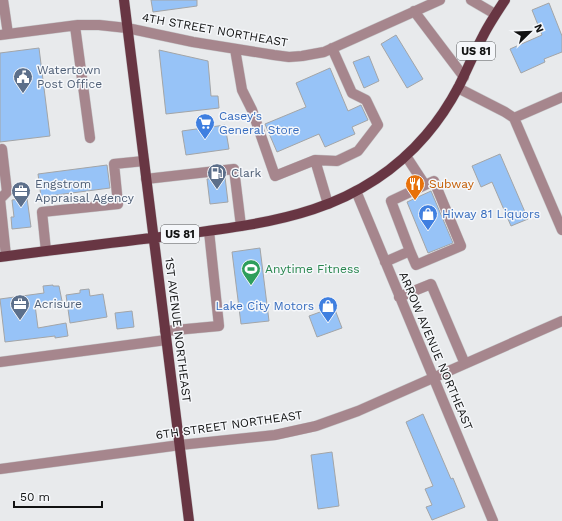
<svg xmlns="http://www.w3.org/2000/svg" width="562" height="521" font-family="'Work Sans',sans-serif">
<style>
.building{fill:#97c3f7;stroke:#a3a5a7}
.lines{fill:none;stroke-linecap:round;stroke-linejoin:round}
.minor-casing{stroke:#c6c7c9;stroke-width:11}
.major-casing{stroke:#c6c7c9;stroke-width:11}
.minor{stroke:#a6868d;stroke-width:10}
.major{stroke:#683643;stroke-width:10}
.labels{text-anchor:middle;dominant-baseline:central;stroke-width:3;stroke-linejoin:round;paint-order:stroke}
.shield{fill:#f5f7fa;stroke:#555758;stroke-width:1}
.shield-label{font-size:11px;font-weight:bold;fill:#111212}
.street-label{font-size:12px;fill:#111212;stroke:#f5f7fa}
.service-label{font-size:12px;fill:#4e5e75;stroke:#f5f7fa;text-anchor:start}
.shop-label{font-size:12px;fill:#366cbe;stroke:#f5f7fa;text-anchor:start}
.food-label{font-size:12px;fill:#c56008;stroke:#f5f7fa;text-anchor:start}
.leisure-label{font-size:12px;fill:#27864d;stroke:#f5f7fa;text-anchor:start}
</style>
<rect width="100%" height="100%" fill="#e8eaec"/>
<!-- building -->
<path class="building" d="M151,0h46v6l-44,6z
M549,3l13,33v16l-18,7 1,3 -24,11 -11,-24 32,-14 -10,-25z
M396,35l27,44 -16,9 -26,-44z
M39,48l11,88 -50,6v-89z
M159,50l49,11 3,35h7l1,12 -53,6z
M369,56l10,25 -15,7 -11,-26z
M330,68l18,43 13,-6 7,15 -16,7 3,7 -30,13 -6,-13 -42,18 -12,-28 41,-17 -10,-24z
M225,125l4,24 -43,6 -4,-24z
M500,154l28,65 -17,7 -19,-44 -11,5 -9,-21z
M107,165l3,23 -69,9 -3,-23z
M225,177l3,25 -18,2 -3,-25z
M431,191l22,52 -25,10 -21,-51z
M27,198l4,29 -19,2 -1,-12h3l-2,-17z
M260,248l9,73 -28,3 -9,-72z
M53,285v1h6l3,15 -27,4 3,23 28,-5 2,13 -13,2v-2l-50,6 -5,-43 44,-6 -1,-7z
M89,289l1,7 13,-2 4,23 -37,6 -4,-28 14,-2v-3z
M334,307l8,21 -25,9 -8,-21z
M132,311l2,16 -17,2 -2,-16z
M423,414l28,65 2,-1 12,29 -33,13 -6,-13 6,-2 -7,-16 8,-3 -27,-64z
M332,452l7,54 -21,3 -7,-54z"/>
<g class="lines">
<!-- minor casing -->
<g class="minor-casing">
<path id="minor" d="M3,0l5,34
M471,0l24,14
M414,11l50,66
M75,26l15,112
M0,35l78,-10h21l28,3 66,14 81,13 15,2 13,-1 22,-4 116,-52
M235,49l7,41 10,20 23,66 40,-16 22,1 21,-10 20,-26 -12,-25 -14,-7 -20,-45
M458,88l47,24 9,6 48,112
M514,118l48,-21
M2,149l5,43 -7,7 6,57
M315,160l13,44
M146,179l88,-10 7,57
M356,191l137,330
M46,251l-4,-39 76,-8 -4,-40 30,-3
M410,251l6,14 45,-19 -27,-65 -9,4
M385,262l25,-11 -19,-50 34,-16 -19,-29
M399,297l32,-13 34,80
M165,331l54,-5 -10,-95
M0,362l166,-22
M0,469l180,-24 95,-10 41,-9 42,-15 204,-90"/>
</g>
<!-- major casing -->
<g class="major-casing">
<path id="major" d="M124,0l65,521
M0,257c54,-7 108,-14 161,-20 101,-13 195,-20 265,-102 13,-15 24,-32 33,-49 8,-16 15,-33 24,-50 6,-12 14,-24 22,-36"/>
</g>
<!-- minor -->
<use href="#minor" class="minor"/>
<!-- major -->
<use href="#major" class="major"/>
</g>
<!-- icons -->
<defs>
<g id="civic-pin" transform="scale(1)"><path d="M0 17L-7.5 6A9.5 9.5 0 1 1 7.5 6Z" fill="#5c6f8a" stroke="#f5f7fa"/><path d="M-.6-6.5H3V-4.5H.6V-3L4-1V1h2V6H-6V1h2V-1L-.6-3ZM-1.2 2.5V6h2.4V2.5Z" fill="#fff"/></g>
<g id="supermarket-pin" transform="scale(1)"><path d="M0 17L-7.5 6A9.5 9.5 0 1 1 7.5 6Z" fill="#3f7fe0" stroke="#f5f7fa"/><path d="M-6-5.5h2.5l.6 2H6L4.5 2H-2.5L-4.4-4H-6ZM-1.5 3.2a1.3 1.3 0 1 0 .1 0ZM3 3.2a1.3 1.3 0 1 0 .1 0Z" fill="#fff"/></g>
<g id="fuel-pin" transform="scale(1)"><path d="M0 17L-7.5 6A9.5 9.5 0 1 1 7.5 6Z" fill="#5c6f8a" stroke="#f5f7fa"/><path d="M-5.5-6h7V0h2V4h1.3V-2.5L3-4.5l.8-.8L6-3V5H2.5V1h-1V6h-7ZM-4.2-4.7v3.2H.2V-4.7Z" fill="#fff"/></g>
<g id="restaurant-pin" transform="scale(1)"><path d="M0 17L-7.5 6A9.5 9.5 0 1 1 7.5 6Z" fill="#e8710a" stroke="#f5f7fa"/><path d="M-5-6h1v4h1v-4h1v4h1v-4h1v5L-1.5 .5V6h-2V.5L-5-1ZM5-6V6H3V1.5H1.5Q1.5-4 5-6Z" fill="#fff"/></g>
<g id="office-pin" transform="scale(1)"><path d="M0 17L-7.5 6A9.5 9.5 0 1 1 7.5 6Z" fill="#5c6f8a" stroke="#f5f7fa"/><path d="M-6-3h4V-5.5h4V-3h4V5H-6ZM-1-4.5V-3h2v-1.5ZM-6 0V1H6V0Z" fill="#fff"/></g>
<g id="shop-pin" transform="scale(1)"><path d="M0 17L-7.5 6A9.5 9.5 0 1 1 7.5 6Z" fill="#3f7fe0" stroke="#f5f7fa"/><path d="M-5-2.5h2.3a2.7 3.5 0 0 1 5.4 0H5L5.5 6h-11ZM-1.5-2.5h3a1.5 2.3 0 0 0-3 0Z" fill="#fff"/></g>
<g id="stadium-pin" transform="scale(1)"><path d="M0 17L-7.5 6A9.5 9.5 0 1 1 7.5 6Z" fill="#2e9e5b" stroke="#f5f7fa"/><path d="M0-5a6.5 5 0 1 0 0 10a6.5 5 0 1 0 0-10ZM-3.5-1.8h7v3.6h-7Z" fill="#fff"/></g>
</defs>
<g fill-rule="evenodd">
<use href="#civic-pin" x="23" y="77"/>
<use href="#supermarket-pin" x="205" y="123"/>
<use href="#fuel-pin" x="217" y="173"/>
<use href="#restaurant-pin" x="415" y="184"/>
<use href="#office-pin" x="21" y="191"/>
<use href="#shop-pin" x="428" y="214"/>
<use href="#stadium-pin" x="251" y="269"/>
<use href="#office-pin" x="20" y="304"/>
<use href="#shop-pin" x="328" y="306"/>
</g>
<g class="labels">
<!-- shield labels -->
<g class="shield">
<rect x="457" y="42" width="38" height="18" rx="3"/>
<rect x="161" y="225" width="38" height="18" rx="3"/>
</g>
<g class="shield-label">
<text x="476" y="51">US 81</text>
<text x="180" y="234">US 81</text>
</g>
<!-- street labels -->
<g class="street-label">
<text transform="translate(215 30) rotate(10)">4TH STREET NORTHEAST</text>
<text transform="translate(178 330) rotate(83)">1ST AVENUE NORTHEAST</text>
<text transform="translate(436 351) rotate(67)">ARROW AVENUE NORTHEAST</text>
<text transform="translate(229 425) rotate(-8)">6TH STREET NORTHEAST</text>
</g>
<!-- service labels -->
<g class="service-label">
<text x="37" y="70">Watertown<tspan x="37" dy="14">Post Office</tspan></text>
<text x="231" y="173">Clark</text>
<text x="35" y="184">Engstrom<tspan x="35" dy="14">Appraisal Agency</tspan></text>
<text x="34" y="304">Acrisure</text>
</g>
<!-- shop labels -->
<g class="shop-label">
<text x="219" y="116">Casey's<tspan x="219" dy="14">General Store</tspan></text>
<text x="442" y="214">Hiway 81 Liquors</text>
<text x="314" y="306" text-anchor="end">Lake City Motors</text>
</g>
<!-- food labels -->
<g class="food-label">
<text x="429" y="184">Subway</text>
</g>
<!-- leisure labels -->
<g class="leisure-label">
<text x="265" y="269">Anytime Fitness</text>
</g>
</g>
<!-- north arrow -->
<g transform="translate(530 32) rotate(67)" stroke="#f5f7fa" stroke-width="3" paint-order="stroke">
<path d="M0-3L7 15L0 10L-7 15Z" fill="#111212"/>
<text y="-6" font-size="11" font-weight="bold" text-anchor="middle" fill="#111212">N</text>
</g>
<!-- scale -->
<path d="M14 501v6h88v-6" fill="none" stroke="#111212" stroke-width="2"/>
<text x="20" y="501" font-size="12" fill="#111212" stroke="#f5f7fa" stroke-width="3" paint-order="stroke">50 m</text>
</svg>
